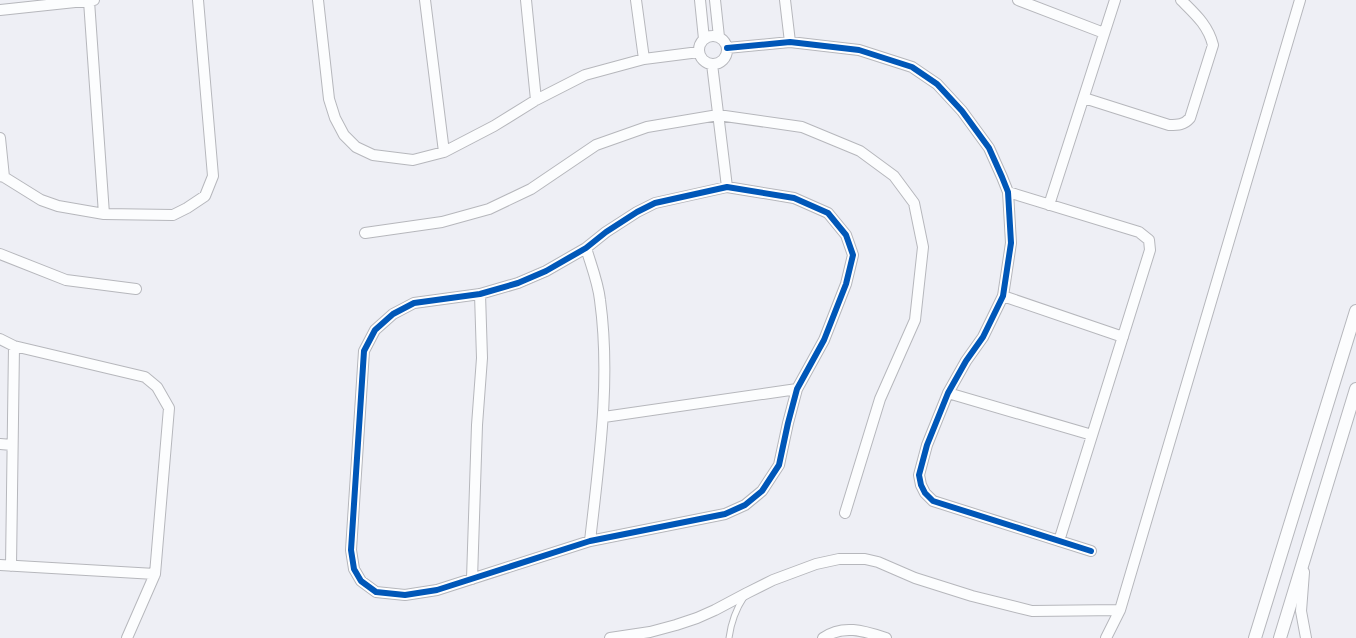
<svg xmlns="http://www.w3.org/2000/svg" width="1356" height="638" font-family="'Open Sans',sans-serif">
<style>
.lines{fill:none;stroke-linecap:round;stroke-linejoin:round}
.service-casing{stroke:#b6b7bc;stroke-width:7}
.minor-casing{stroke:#b6b7bc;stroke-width:12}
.tertiary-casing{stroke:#b6b7bc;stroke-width:14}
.service{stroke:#fcfdfe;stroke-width:5}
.minor{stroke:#fcfdfe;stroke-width:10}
.tertiary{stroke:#fcfdfe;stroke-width:12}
.cycleway-casing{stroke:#fff;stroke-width:9}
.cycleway{stroke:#0057b8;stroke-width:6}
</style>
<rect width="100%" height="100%" fill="#eeeff5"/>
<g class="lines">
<!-- service casing -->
<g class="service-casing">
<path id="service" d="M729,638c2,-15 7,-29 15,-41"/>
</g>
<!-- minor casing -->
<g class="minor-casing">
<path id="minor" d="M318,0l11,99 6,19 9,17 12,12 17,8 40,5 31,-8 50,-26 42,-26 49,-25 59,-16 55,-7
M425,0l19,152
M526,0l10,100
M636,0l8,59
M700,0l4,39
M715,0l4,37
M785,0l5,42
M1018,0l86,33
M89,1l15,213
M0,10l94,-10
M699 50a14 14 0 1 1 28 0a14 14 0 1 1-28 0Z
M727,48l63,-6 69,8 53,17 25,17 25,27 27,37 13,29 6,15 3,51 -8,53 -20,41 -17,24 -18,32 -21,52 -8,30 2,10 4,8 8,8 158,50
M712,64l15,123
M1084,98l85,27c9,0 15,0 21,-7l23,-73c-5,-20 -18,-31 -32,-45
M0,138l4,39
M0,176l4,1 37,23 17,6 46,8 69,1 14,-7 18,-12 8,-20 -15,-176
M727,187l67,11 34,15 18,22 7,20 -7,29 -22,56 -27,49 -9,34 -9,42 -17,26 -17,14 -20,9 -135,27 -153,49 -32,5 -29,-3 -15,-11 -7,-12 -3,-19 13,-199 11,-21 18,-16 21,-11 66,-9 38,-11 28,-12 40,-23 20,-16 31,-20 18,-9z
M1008,192l131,40 10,8 1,10 -91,291
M1049,205l66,-205
M365,233l77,-11 47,-13 42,-20 65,-44 51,-18 71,-12 84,12 58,24 34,25 20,27 9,44 -8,73 -35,79 -35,114
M586,248c5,17 12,34 14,52 11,80 -1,161 -10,241
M0,254l66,26 70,9
M1003,296l120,41
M0,339l14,7 131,31 12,10 12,21 -14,166 -28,64
M948,393l144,42
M604,417l193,-28
M0,444l12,1
M0,565l155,9
M11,566l3,-220
M1304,572l-3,39 5,27
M472,579l5,-154 5,-67 -2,-64
M610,638l40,-6 26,-7 21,-7 18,-8 32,-17 26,-13 43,-16 23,-5h26l13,3 37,16 57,18 60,15 88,-1
M823,638c20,-14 41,-7 63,0
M1106,638l14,-28 180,-610"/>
</g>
<!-- tertiary casing -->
<g class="tertiary-casing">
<path id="tertiary" d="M1255,638l101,-327
M1280,638l76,-249"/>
</g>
<!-- service -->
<use href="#service" class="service"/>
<!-- minor -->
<use href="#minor" class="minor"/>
<!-- tertiary -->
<use href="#tertiary" class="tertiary"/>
<!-- cycleway casing -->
<g class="cycleway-casing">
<path id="cycleway" d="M727,48l63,-6 69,8 53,17 25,17 25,27 27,37 13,29 6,15 3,51 -8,53 -20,41 -17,24 -18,32 -21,52 -8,30 2,10 4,8 8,8 158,50
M727,187l67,11 34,15 18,22 7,20 -7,29 -22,56 -27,49 -9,34 -9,42 -17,26 -17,14 -20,9 -135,27 -153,49 -32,5 -29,-3 -15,-11 -7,-12 -3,-19 13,-199 11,-21 18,-16 21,-11 66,-9 38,-11 28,-12 40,-23 20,-16 31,-20 18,-9z"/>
</g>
<!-- cycleway -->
<use href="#cycleway" class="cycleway"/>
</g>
</svg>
